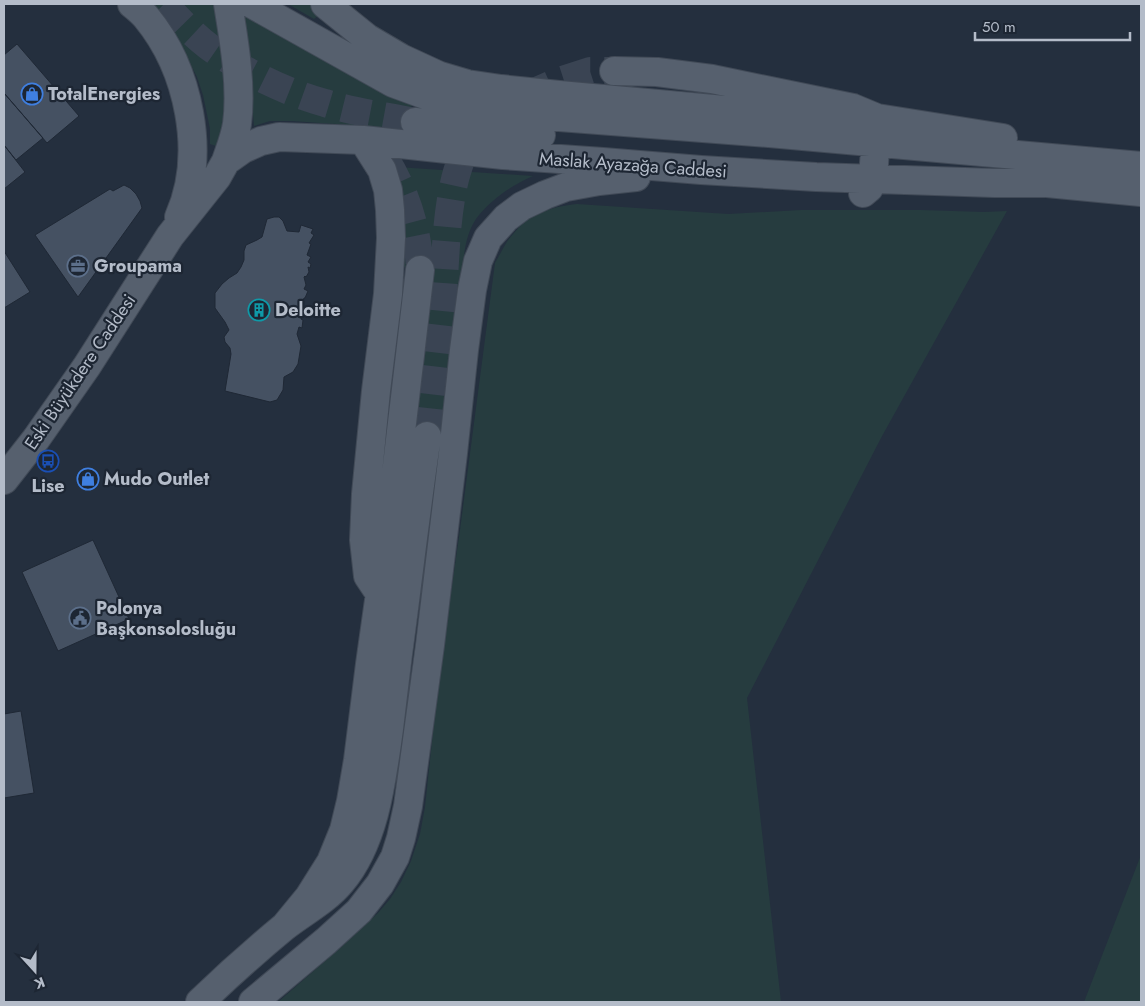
<svg xmlns="http://www.w3.org/2000/svg" width="1145" height="1006" font-family="Jost,sans-serif">
<style>
.green{fill:#263c3f}
.building{fill:#455162;stroke:#1f2835}
.lines{fill:none;stroke-linecap:round;stroke-linejoin:round}
.primary-tunnel{stroke:#3a4453;stroke-width:28;stroke-dasharray:28 14;stroke-linecap:butt}
.primary-casing{stroke:#414a57;stroke-width:30}
.primary{stroke:#56606e;stroke-width:28}
.labels{text-anchor:middle;dominant-baseline:central;stroke-width:4.5;stroke-linejoin:round;paint-order:stroke}
.poi-label{font-size:18px;font-weight:bold;fill:#b4bcc9;stroke:#1d2633;text-anchor:start}
.street-label{font-size:18px;fill:#b4bcc9;stroke:#1d2633}
</style>
<rect width="100%" height="100%" fill="#242f3e"/>
<!-- green -->
<path class="green" d="M152,4h64l11,89 -4,42 -7,11 -6,-2v-15l-7,-34 -6,-18 -23,-44z
M288,4h22l10,10 -6,5z
M244,13l168,92 -7,24 -113,-8h-22l-16,5z
M397,167l136,9c-22,10 -42,23 -57,43 -15,22 -12,53 -16,78 -6,46 -13,93 -19,139l-31,-3 15,-165 -23,-1 2,-57z
M577,204l151,10 73,-4h120l63,2 23,-1 -126,227 -134,260 34,304h-503l61,-53 39,-36 12,-14 11,-17 10,-21 9,-27 5,-27 14,-131 21,-146 35,-267c6,-10 11,-22 19,-30 17,-21 38,-26 63,-29z
M1141,855v147h-57z"/>
<!-- building -->
<path class="building" d="M17,44l62,72 -32,27 -43,-50v-38z
M4,93l39,45 -27,22 -12,-15z
M4,145l21,27 -21,17z
M124,185l6,3 6,6 4,7 2,7 -64,89 -43,-62 75,-46 3,2z
M274,217h5l4,4 4,10 12,1 2,-7 12,4 -2,4 3,2 -5,8 2,1 -4,11 4,2 -3,5 3,2 -1,4 -2,-1 1,5 -3,5 -1,-1 -1,1 2,8 -2,4 4,2 -3,7h-1l-4,11 2,2 -1,8 2,1 -1,8 -3,-1 -2,7 4,12 -3,18 -5,8 -9,5 -1,13 -6,10 -7,2 -45,-11 6,-37 -1,-6 -5,-6 -1,-5 5,-7 -4,-8 -10,-14v-15l7,-9 7,-6 8,-5 4,-6 3,-7v-9l2,-6 11,-5 5,-3 5,-18z
M4,251l26,41 -26,16z
M93,540l36,79 -71,32 -36,-79z
M21,711l13,82 -30,5v-84z"/>
<g class="lines">
<!-- primary-tunnel -->
<path class="primary-tunnel" d="M164,4c14,14 28,30 44,42 34,25 77,46 117,57 29,9 60,13 90,19
M525,96l34,-15 31,-10h24
M385,158c21,34 33,72 35,112
M427,436c5,-48 11,-96 16,-145 4,-43 2,-126 35,-158"/>
<!-- primary casing -->
<g class="primary-casing">
<path id="primary" d="M132,4c5,4 10,8 14,13 43,52 61,137 33,200
M252,4l141,79 49,18 29,7 49,6 249,19 372,33
M325,4l42,34 34,20 39,18 27,8 34,5 58,6 255,23 39,3 24,-3
M614,71l43,1 55,7 141,29 24,10 126,20
M415,122l45,6 81,7
M363,140l19,30 6,20 2,20 1,28 -3,56 -12,97 -10,103 -2,46 4,36 8,12
M226,161c4,-12 9,-24 11,-37 5,-38 -3,-83 -9,-120
M863,193l6,-5 4,-9 4,-61
M4,480l32,-41 51,-73 83,-130 47,-59 9,-16 17,-12 18,-8 18,-4 84,3 140,15 100,7 98,8 115,7 178,6h53l94,9
M286,925l23,-28 22,-35 13,-32 7,-29 7,-41 12,-96 22,-156 28,-238
M200,1002c27,-26 55,-51 84,-75 19,-15 41,-26 57,-45 34,-40 41,-103 48,-153 3,-25 6,-50 9,-75 10,-73 18,-145 29,-218
M253,1002l73,-61 33,-30 21,-27 15,-27 6,-19 7,-32 22,-161 23,-192 11,-103 8,-60 6,-29 10,-23 18,-20 16,-12 23,-11 21,-8 33,-6 37,-4"/>
</g>
<!-- primary -->
<use href="#primary" class="primary"/>
</g>
<!-- icons -->
<defs>
<g id="shop-ring" transform="scale(1.125)"><circle r="9.5" fill="#1d2633" stroke="#3f7fe0" stroke-width="1.5"/><path d="M-5-2.5h2.3a2.7 3.5 0 0 1 5.4 0H5L5.5 6h-11ZM-1.5-2.5h3a1.5 2.3 0 0 0-3 0Z" fill="#3f7fe0"/></g>
<g id="office-ring" transform="scale(1.125)"><circle r="9.5" fill="#1d2633" stroke="#5c6f8a" stroke-width="1.5"/><path d="M-6-3h4V-5.5h4V-3h4V5H-6ZM-1-4.5V-3h2v-1.5ZM-6 0V1H6V0Z" fill="#5c6f8a"/></g>
<g id="building-ring" transform="scale(1.125)"><circle r="9.5" fill="#1d2633" stroke="#0f9aa8" stroke-width="1.5"/><path d="M-4-6H4V6H1V3H-1V6H-4ZM-2.5-4.3h1.7v1.8h-1.7ZM.8-4.3h1.7v1.8H.8ZM-2.5-1h1.7V.8h-1.7ZM.8-1h1.7V.8H.8Z" fill="#0f9aa8"/></g>
<g id="bus-ring" transform="scale(1.125)"><circle r="9.5" fill="#1d2633" stroke="#1a4fb4" stroke-width="1.5"/><path d="M-5-6H5V4H4V6H2V4H-2V6H-4V4H-5ZM-3.5-4V0h7V-4ZM-3.5 1.2v1.5H-2V1.2ZM2 1.2v1.5H3.5V1.2Z" fill="#1a4fb4"/></g>
<g id="civic-ring" transform="scale(1.125)"><circle r="9.5" fill="#1d2633" stroke="#5c6f8a" stroke-width="1.5"/><path d="M-.6-6.5H3V-4.5H.6V-3L4-1V1h2V6H-6V1h2V-1L-.6-3ZM-1.2 2.5V6h2.4V2.5Z" fill="#5c6f8a"/></g>
</defs>
<g fill-rule="evenodd">
<use href="#shop-ring" x="32" y="94"/>
<use href="#office-ring" x="78" y="266"/>
<use href="#building-ring" x="259" y="310"/>
<use href="#bus-ring" x="48" y="461"/>
<use href="#shop-ring" x="88" y="479"/>
<use href="#civic-ring" x="80" y="618"/>
</g>
<g class="labels">
<!-- poi labels -->
<g class="poi-label">
<text x="48" y="94">TotalEnergies</text>
<text x="94" y="266">Groupama</text>
<text x="275" y="310">Deloitte</text>
<text x="104" y="479">Mudo Outlet</text>
<text x="48" y="486" text-anchor="middle">Lise</text>
<text x="96" y="608">Polonya<tspan x="96" dy="21">Başkonsolosluğu</tspan></text>
</g>
<!-- street labels -->
<g class="street-label">
<text transform="translate(633 165) rotate(4)">Maslak Ayazağa Caddesi</text>
<text transform="translate(80 372) rotate(-56)">Eski Büyükdere Caddesi</text>
</g>
</g>
<!-- border -->
<rect width="1145" height="1006" fill="none" stroke="#b4bcc9" stroke-width="10"/>
<!-- north arrow -->
<g transform="translate(35 971) rotate(159)" stroke="#1d2633" stroke-width="4" paint-order="stroke">
<path d="M0-4L9 19L0 12L-9 19Z" fill="#b4bcc9"/>
<text y="-8" font-size="14" font-weight="bold" text-anchor="middle" fill="#b4bcc9">K</text>
</g>
<!-- scale -->
<path d="M975 32v8h155v-8" fill="none" stroke="#b4bcc9" stroke-width="2.5"/>
<text x="982" y="32" font-size="15" fill="#b4bcc9" stroke="#1d2633" stroke-width="4" paint-order="stroke">50 m</text>
</svg>
